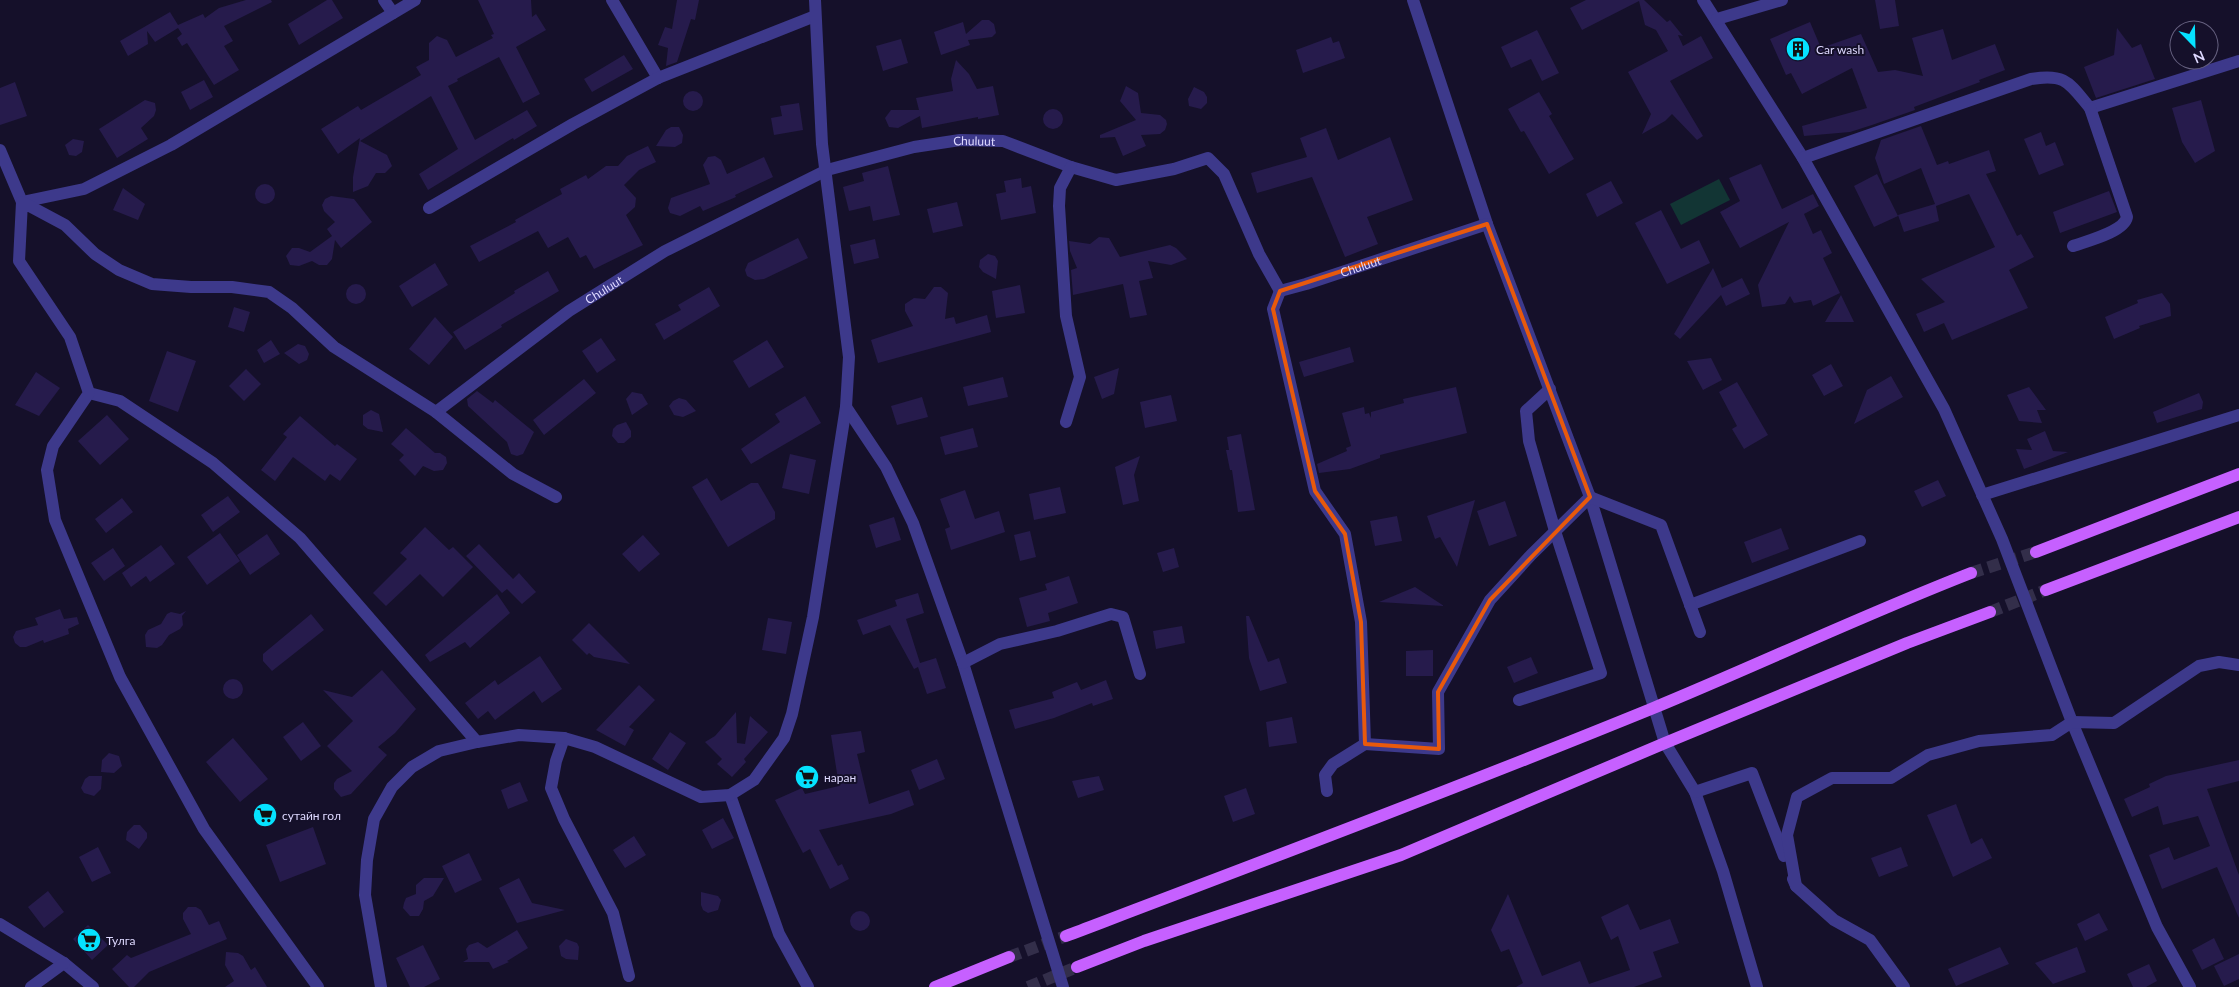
<svg xmlns="http://www.w3.org/2000/svg" width="2239" height="987" font-family="Lato,sans-serif">
<style>
.green{fill:#123534}
.building{fill:#261b4c}
.lines{fill:none;stroke-linecap:round;stroke-linejoin:round}
.major-tunnel{stroke:#332e4a;stroke-width:12;stroke-dasharray:12 6;stroke-linecap:butt}
.minor{stroke:#3d398b;stroke-width:12}
.major{stroke:#c660ff;stroke-width:12}
.marked{fill:none;stroke:#e8590c;stroke-width:4;stroke-linejoin:round}
.labels{text-anchor:middle;dominant-baseline:central;stroke-width:4;stroke-linejoin:round;paint-order:stroke}
.poi-label{font-size:12px;fill:#ded9ff;stroke:#15102a;text-anchor:start}
.street-label{font-size:12px;fill:#ded9ff;stroke:#15102a}
</style>
<rect width="100%" height="100%" fill="#15102a"/>
<!-- green -->
<path class="green" d="M1719,179l11,21 -49,25 -11,-21z"/>
<!-- building -->
<path class="building" d="M246,0h25l1,2 -48,24 9,15 -9,5 15,24 -25,15 -27,-42 -5,3 -5,-8 5,-4 -4,-6 -23,14 -8,-11 1,13 -20,12 -8,-15 50,-29 8,13 25,-11 2,4 14,-10z
M327,0h5l11,18 -44,27 -11,-21z
M478,0h53l1,17 4,-3 10,16 -30,17 24,47 -17,9 -24,-46 -42,22 1,2 -10,5 27,54 52,-30 10,16 -23,14 -1,-2 -85,52 -9,-16 39,-25 -27,-53 -71,45 27,14 5,11 -7,7h-9l-8,13 -15,6v-15l7,-39 -22,16 -17,-25 37,-23 3,4 60,-35 -5,-8 13,-7v-17l8,-7 10,4 9,17 37,-19 -2,-3 3,-1z
M677,0h22l-4,20 -4,-1 -14,43 -11,4 2,-18 -10,-3 7,-18 7,2z
M1586,0h58l23,22 3,-2 13,16 -5,-1 5,11 18,-10 12,22 -43,23 33,55 -6,4 -25,-26 -7,7 -23,13 9,-20 -23,-42 40,-21 -12,-21 -11,-5 -6,-24 -57,29 -12,-22z
M1875,0h20l4,26 -19,3z
M982,20h7l5,4 2,9 -4,4 -24,3 2,5 -29,10 -7,-23 29,-10 3,12z
M1810,22l11,26 40,-14 17,38 17,-2 28,6 -11,-38 31,-9 9,31 43,-16 10,26 -26,10 1,2 -66,25 1,3 -43,15 -22,7 -46,4 -2,-10 65,-18 -15,-40 -50,26 -11,-21 -5,2 -16,-36z
M2117,28l15,20 9,-4 14,35 -59,19 -12,-31 30,-12z
M1537,30l22,43 -17,8 -11,-22 -20,9 -10,-21z
M1331,37l2,6 6,-2 6,17 -42,15 -7,-23z
M901,39l7,24 -25,8 -7,-25z
M624,55l9,14 -41,23 -8,-13z
M956,60l13,14 8,15 16,-3 6,29 -21,4v-2l-56,11 -2,-12 -22,12 -9,-1 -4,-9 6,-8h28l-3,-12 37,-7 -2,-12z
M204,80l9,17 -23,13 -9,-18z
M15,82l12,34 -27,9v-37z
M1126,86l12,7 3,20 19,2 6,5 1,4 -2,6 -5,4 -19,1 5,11 -23,10 -8,-19 -15,1v-3l36,-15 -16,-19z
M1194,87l10,5 3,5v6l-6,6 -12,-3 -1,-7z
M683 101a10 10 0 1 1 20 0a10 10 0 1 1-20 0Z
M1539,92l13,22 -3,2 25,43 -25,15 -25,-43 -3,1 -13,-23z
M145,100l10,3 1,7 -2,6 -13,12 7,11 -31,19 -18,-29z
M2201,100l14,51 -20,12 -13,-21 -10,-34z
M799,103l4,27 -29,5 -3,-17 11,-2 -2,-10z
M1043 119a10 10 0 1 1 20 0a10 10 0 1 1-20 0Z
M1921,126l16,39 11,-4 1,3 40,-14 7,21 -10,3 31,62 4,-2 13,23 -25,13 19,38 -76,32 -8,-17 -20,9 -8,-18 29,-12 -24,-23 74,-32 -26,-53 -33,12 3,15 -35,11 -6,-17 37,-11 -14,-36 -37,16 -9,-26 6,-18z
M671,127h8l4,8 -1,8 -7,4 -19,-1 10,-16z
M1326,128l12,32 52,-23 23,63 -46,17 11,27 -33,13 -33,-80 -55,16 -6,-20 56,-16 -7,-19z
M2041,132l5,14 9,-4 9,23 -25,10 -15,-36z
M73,139l11,2 -2,11 -6,4 -7,-1 -4,-10z
M648,146l8,16 -17,8 -15,15 12,13 -1,9 -9,8 17,30 -49,24 -8,-14 -6,3 -12,-21 -20,11 -10,-17 -59,31 -9,-16 46,-24 -1,-2 47,-26 -2,-5 26,-14 2,4 18,-13h12l9,-10z
M715,156l6,4 6,14 37,-17 9,20 -38,18 1,2 -33,14 -3,-5 -20,10 -10,-3 -2,-5 3,-10 39,-14 -7,-19 5,-8z
M1761,164l21,45 31,-15 6,12 -15,8 9,20 8,-4 11,23 -9,5 17,35 -27,13 -2,-6 -17,3 -4,-7 -5,8 -23,3 -4,-22 31,-63 -49,26 -20,-36 20,-11 -11,-23z
M888,166l12,49 -27,6 -3,-15 -21,5 -6,-24 21,-6 -2,-8z
M1877,174l21,42 -24,11 -20,-41z
M1021,178l1,10 9,-2 5,27 -35,7 -5,-26 10,-2 -2,-11z
M1611,181l12,22 -26,14 -11,-23z
M255 194a10 10 0 1 1 20 0a10 10 0 1 1-20 0Z
M123,188l22,16 -7,16 -25,-10z
M2109,191l8,21 -57,21 -7,-21z
M331,196l23,3 18,23 -31,26 -6,-8 -3,19 -5,6h-8l-7,-4 -13,5 -9,-1 -4,-9 6,-8h7l11,4 22,-16 -5,-7 8,-7 -11,-11 -2,-6 3,-6z
M957,202l6,24 -30,7 -6,-24z
M1661,210l20,39 18,-9 11,23 -43,21 -32,-61z
M1099,237l10,1 11,19 50,-12 6,3 11,11 -16,6 -23,-4 5,17 -14,3 8,34 -17,3 -7,-34 -50,11 -2,-25 6,-2 -7,-17 -1,-10 21,3z
M798,238l10,20 -44,21 -9,1 -8,-4 -2,-6 3,-7z
M875,239l4,19 -25,6 -4,-19z
M988,254l7,2 3,5 -2,18 -13,-7 -4,-5 1,-7z
M435,263l13,22 -36,22 -13,-21z
M1713,268l9,20 20,-10 8,16 -24,12 -5,-11 -41,44 -6,-5z
M548,271l11,20 -58,34 1,2 -37,23 -12,-18 62,-39 -1,-2z
M346 294a10 10 0 1 1 20 0a10 10 0 1 1-20 0Z
M1020,285l5,28 -29,5 -4,-27z
M709,287l11,19 -56,34 -9,-16 26,-14 -3,-5z
M934,287h7l7,6 -3,26 9,-2 2,7 31,-9 4,17 -113,31 -7,-23 42,-14 -8,-15v-7l9,-6 11,1z
M2162,293l8,11 1,12 -32,10 1,2 -26,11 -9,-22 33,-14 -1,-3z
M1841,295l13,27h-29z
M234,307l16,5 -6,20 -16,-5z
M435,317l18,20 -24,28 -20,-16z
M601,338l15,22 -19,13 -15,-22z
M271,340l9,14 -16,9 -7,-13z
M767,340l17,27 -35,21 -16,-27z
M298,344l7,2 4,8 -2,6 -8,4 -15,-11z
M1350,347l4,15 -50,15 -5,-15z
M167,351l29,10 -18,51 -29,-11z
M1711,358l11,22 -19,10 -16,-29z
M1831,364l12,22 -19,10 -12,-21z
M1119,368l-5,26 -12,5 -8,-22z
M246,369l15,15 -17,17 -15,-15z
M36,372l24,16 -21,28 -24,-11z
M1891,376l12,21 -49,27 13,-34z
M1003,377l5,20 -40,9 -5,-19z
M584,379l12,14 -52,42 -11,-15z
M1737,382l31,53 -24,14 -12,-20 5,-3 -18,-34z
M1456,387l11,46 -87,22v3l-30,11 -31,4 -2,-9 30,-13 -1,-3 5,-2 -9,-33 22,-6 1,7 4,-1 2,5v-6l33,-9 -1,-4z
M2029,387l17,23h-9l5,13 -23,-2 -12,-26z
M477,391l16,12 2,-3 39,32 -11,22 -6,2 -6,-2 -4,-12 -39,-36 -1,-7z
M632,392l10,2 6,10 -16,11 -6,-16z
M2199,393l4,9 -1,7 -45,14 -4,-11z
M1171,395l6,26 -32,7 -5,-26z
M805,396l16,27 -70,41 -10,-15 39,-27 -5,-8z
M922,397l6,20 -31,8 -6,-19z
M679,398l7,2 10,11 -13,6 -9,-2 -5,-9 4,-5z
M371,410l8,4 4,18 -15,-3 -5,-4v-10z
M107,415l22,24 -29,26 -22,-24z
M300,416l35,30 2,-2 20,15 -17,22 -10,-7 -5,7 -32,-24 -18,24 -14,-11 26,-33 -4,-3z
M626,422l5,9v6l-7,6h-6l-6,-7 1,-7 4,-4z
M406,428l29,25h5l6,4 1,6 -4,7 -9,1 -11,-5 -8,10 -16,-16 5,-5 -13,-11z
M973,428l5,19 -33,8 -5,-18z
M2045,431l8,20 15,1 -44,17 -8,-20 16,1 -5,-11z
M1241,434l14,76 -17,2 -6,-42h-2l-4,-20h3l-2,-13z
M790,454l26,6 -7,34 -27,-6z
M1140,456l-6,19 5,26 -16,4 -8,-38z
M707,478l14,23 30,-18h7l17,29v7l-47,28 -36,-60z
M1938,480l8,16 -24,11 -8,-16z
M1060,487l6,26 -32,7 -5,-26z
M965,490l10,29 24,-8 6,21 -54,18 -6,-21 5,-2 -10,-28z
M228,496l12,16 -27,20 -12,-17z
M122,498l11,14 -27,21 -11,-14z
M1475,500l-18,67 -17,-30 -5,2 -8,-23z
M1505,501l12,35 -28,10 -12,-35z
M1397,516l5,25 -27,5 -5,-25z
M894,517l7,23 -25,8 -7,-23z
M425,527l24,23 4,-3 20,20 -30,30 -23,-23 -34,32 -13,-13 34,-34 -7,-6z
M1781,528l8,21 -37,14 -8,-21z
M1030,531l6,26 -16,4 -6,-26z
M220,533l20,28 -33,24 -20,-28z
M267,534l13,20 -30,21 -13,-20z
M643,535l17,19 -21,18 -17,-18z
M479,544l34,35 6,-6 17,19 -14,12 -15,-15 -5,4 -36,-37z
M161,545l14,19 -25,18 -4,-6 -15,11 -9,-14z
M113,548l12,18 -21,15 -13,-18z
M1174,548l5,19 -16,5 -6,-19z
M1069,576l9,27 -30,10 2,8 -23,6 -8,-29 28,-8 -2,-6z
M1415,587l29,19 -65,-4z
M918,593l6,20 -18,6 14,44 16,-5 10,30 -19,6 -9,-27 -4,2 -24,-44 -27,10 -6,-15 40,-14 -2,-6z
M497,594l13,19 -40,35 -5,-6 -35,20 -5,-7z
M60,609l4,10 13,-2 2,7 -11,5 1,5 -25,9 -1,-3 -17,7h-6l-5,-4 -2,-6 3,-6 22,-6 -3,-7z
M186,611l-4,5 1,9 -3,4 -11,6 -7,10 -5,3 -11,-1 -1,-12 3,-5 13,-6 6,-10 4,-2 9,2z
M311,614l13,16 -52,41 -9,-10v-7z
M1246,616h3l19,46 11,-4 8,25 -27,8 -11,-33z
M768,618l24,4 -6,32 -24,-4z
M589,623l41,41 -36,-7 -5,-4 -2,2 -15,-15z
M1182,626l3,17 -29,6 -3,-18z
M1433,650v26h-27v-25z
M540,656l22,33 -20,14 -8,-12 -39,29 -7,-9 -10,8 -13,-16 30,-23 3,5z
M1531,657l7,16 -24,10 -7,-16z
M382,670l34,39 -21,24 -17,14 9,8 -36,39 -10,3 -7,-8v-6l3,-4 15,-8 -25,-25 26,-25 -30,-31 29,7z
M223 689a10 10 0 1 1 20 0a10 10 0 1 1-20 0Z
M1106,680l7,19 -20,7 -1,-3 -38,15 -39,11 -6,-19 45,-12 -2,-6 25,-10 4,8z
M639,685l16,15 -26,27 5,3 -9,16 -29,-16z
M736,712l1,31 8,1 5,-28 18,16 -24,27 2,3 -14,15 -15,-13 5,-5 -17,-17 10,-6z
M1292,717l5,26 -28,4 -3,-25z
M303,722l18,24 -20,15 -18,-24z
M861,731l4,21 -8,2 12,50 40,-14 5,15 -23,9 -72,16 19,36 4,-2 7,15 -19,10 -20,-40 -7,4 -28,-53 27,-12 3,6 34,-8 -8,-51z
M670,732l16,11 -18,27 -16,-11z
M233,738l35,41 -28,23 -34,-40z
M109,753l10,3 3,10 -8,7 -13,-1 1,-12z
M937,759l8,20 -26,11 -8,-20z
M2239,760v21l-32,8 32,86v43l-22,-51 -55,22 -13,-34 20,-8 5,13 36,-14 -12,-30 -35,9 -5,-19 -26,11 -8,-18 26,-12 -1,-3 17,-8z
M89,776h13l-1,13 -7,7 -10,-3 -3,-5 4,-9z
M1099,776l5,14 -26,8 -6,-17z
M520,782l8,19 -20,8 -7,-19z
M1246,788l9,26 -22,8 -9,-26z
M1956,804l15,40 11,-6 10,20 -39,19 -26,-62z
M723,818l11,20 -22,11 -10,-19z
M134,825h6l7,8v5l-8,11 -13,-9 1,-8z
M313,827l13,37 -46,18 -14,-37z
M634,836l12,19 -21,13 -12,-18z
M98,847l13,26 -19,9 -13,-25z
M1901,847l7,19 -29,11 -8,-19z
M469,853l13,27 -27,13 -13,-27z
M424,878h20l-11,18 -9,5 -1,8 -4,7h-9l-7,-8 1,-5 2,-5 10,-4v-9z
M519,878l13,25 33,7 -48,13 -18,-35z
M48,891l16,21 -20,16 -16,-21z
M701,892l17,4 3,4 -3,10 -10,3 -5,-3 -2,-5z
M1508,894l34,82 38,-15 9,23 41,-14 -12,-34 -7,4 -10,-23 27,-13 12,26 30,-11 9,24 -26,9 9,25 -28,10h-118l7,-4 -14,-34 -8,3 -10,-22z
M188,907h8l5,3 8,15 10,-4 8,18 -78,33 -15,15h-5l-17,-18 15,-14 4,3 60,-24 -8,-15v-6z
M850 921a10 10 0 1 1 20 0a10 10 0 1 1-20 0Z
M2099,913l9,17 -23,11 -8,-17z
M88,925l20,20 -16,15 -19,-21z
M517,930l11,18 -21,13 2,1 -16,7 -4,-7h-26l5,-3 -2,-10 3,-4 9,-3 9,6z
M2214,938l10,21 -22,11 -10,-20z
M566,939l11,4 2,4 -1,13 -12,-1 -5,-3 -2,-10z
M423,945l17,34 -16,8h-14l-14,-29z
M2000,947l9,17 -53,22 -8,-17z
M2077,947l9,25 -33,12 -18,-21z
M226,952l12,1 5,3 8,14 4,-3 12,20h-42l9,-6 -9,-16z
M2239,954v25l-15,7 -10,-20z
M2149,964l8,17 -11,6h-13l-6,-13z"/>
<g class="lines">
<!-- major-tunnel -->
<path class="major-tunnel" d="M1971,573l65,-21
M1990,612l56,-22
M1009,957l57,-21
M1028,987l49,-20"/>
<!-- minor -->
<g class="minor">
<path d="M384,0l9,13"/>
<path d="M612,0l46,78"/>
<path d="M1413,0l74,224 103,273 75,246 30,49 28,79 34,116"/>
<path d="M1703,0l100,158 141,251 58,130 70,183 85,205 33,60"/>
<path d="M1717,19l65,-19"/>
<path d="M0,150l22,52 62,-13 87,-44 244,-145"/>
<path d="M1803,158l228,-79c35,-6 38,4 59,29l149,-47"/>
<path d="M429,208l144,-84 85,-46 157,-62"/>
<path d="M2073,246c14,-5 51,-14 54,-29l-37,-109"/>
<path d="M1280,291l-7,18 42,182 30,43 16,88 4,122 -32,20 -8,11 2,16"/>
<path d="M89,393l31,8 93,62 87,75 177,204"/>
<path d="M846,407l40,60 27,56 50,140 100,324"/>
<path id="s1" d="M436,412l133,-101 96,-60 162,-81 87,-23 46,-7 43,1 68,26 45,13 58,-11 34,-11 16,16 35,80 21,37 26,-7 181,-60"/>
<path d="M1066,422l14,-45 -14,-61 -7,-110 1,-18 11,-21"/>
<path d="M1982,495l257,-80"/>
<path d="M1690,605l170,-64"/>
<path d="M963,663l37,-19 57,-13 54,-17 12,3 17,57"/>
<path d="M1519,700l82,-27 -46,-142 -26,-90 -3,-30 24,-22"/>
<path d="M564,738l-8,23 -5,27 13,31 49,94 16,63"/>
<path d="M1365,744l74,5 -1,-57 52,-92 41,-45 59,-58 71,28 39,107"/>
<path d="M1695,792l57,-19 32,83"/>
<path d="M730,795l49,139 29,53"/>
<path d="M1793,879l3,7 38,34 36,20 34,47"/>
<path d="M1796,886l-9,-51 10,-38 35,-19h59l37,-23 51,-14 73,-6 20,-13 42,1 85,-57 20,-4 20,3"/>
<path d="M0,924l64,39 29,24"/>
<path d="M31,987l33,-24"/>
<path d="M318,987l-114,-158 -84,-152 -65,-157 -8,-50 6,-24 36,-53 -19,-56 -51,-76 3,-59 43,23 30,29 24,16 33,14 39,3h41l37,5 23,16 42,39 102,65 77,62 43,23"/>
<path d="M381,987l-16,-92 2,-35 7,-41 18,-32 20,-20 27,-16 38,-9 42,-7 45,3 31,9 106,50 29,-2 24,-15 30,-42 8,-24 21,-97 33,-210 3,-50 -27,-213 -7,-144"/>
</g>
<!-- major -->
<path class="major" d="M2036,552l203,-78
M2046,590l193,-73
M1066,936c195,-74 391,-148 585,-227 107,-44 212,-94 320,-136
M1077,967l67,-26 257,-86 264,-112 242,-100 83,-31
M935,987l74,-30"/>
</g>
<!-- marked area -->
<path class="marked" d="M1487,224l103,273 -100,103 -52,92 1,57 -74,-5 -4,-122 -16,-88 -30,-43 -42,-182 7,-18z"/>
<!-- icons -->
<defs>
<g id="building-disc" transform="scale(1.25)"><circle r="9.5" fill="#05e2ff" stroke="#15102a"/><path d="M-4-6H4V6H1V3H-1V6H-4ZM-2.5-4.3h1.7v1.8h-1.7ZM.8-4.3h1.7v1.8H.8ZM-2.5-1h1.7V.8h-1.7ZM.8-1h1.7V.8H.8Z" fill="#111"/></g>
<g id="supermarket-disc" transform="scale(1.25)"><circle r="9.5" fill="#05e2ff" stroke="#15102a"/><path d="M-6-5.5h2.5l.6 2H6L4.5 2H-2.5L-4.4-4H-6ZM-1.5 3.2a1.3 1.3 0 1 0 .1 0ZM3 3.2a1.3 1.3 0 1 0 .1 0Z" fill="#111"/></g>
</defs>
<g fill-rule="evenodd">
<use href="#building-disc" x="1798" y="49"/>
<use href="#supermarket-disc" x="807" y="777"/>
<use href="#supermarket-disc" x="265" y="815"/>
<use href="#supermarket-disc" x="89" y="940"/>
</g>
<g class="labels">
<!-- poi labels -->
<g class="poi-label">
<text x="1816" y="49">Car wash</text>
<text x="824" y="777">наран</text>
<text x="282" y="815">сутайн гол</text>
<text x="106" y="940">Тулга</text>
</g>
<!-- street labels -->
<g class="street-label">
<text stroke="none"><textPath href="#s1" startOffset="612">Chuluut</textPath></text>
<text stroke="none"><textPath href="#s1" startOffset="1092">Chuluut</textPath></text>
<text stroke="none"><textPath href="#s1" startOffset="208">Chuluut</textPath></text>
</g>
</g>
<!-- north arrow -->
<g transform="translate(2194 45) rotate(157)"><circle r="24" fill="#15102a" stroke="#65607f"/>
<path d="M0-4L9 19L0 12L-9 19Z" fill="#05e2ff"/>
<text y="-8" font-size="14" font-weight="bold" text-anchor="middle" fill="#ded9ff">N</text>
</g>
</svg>
